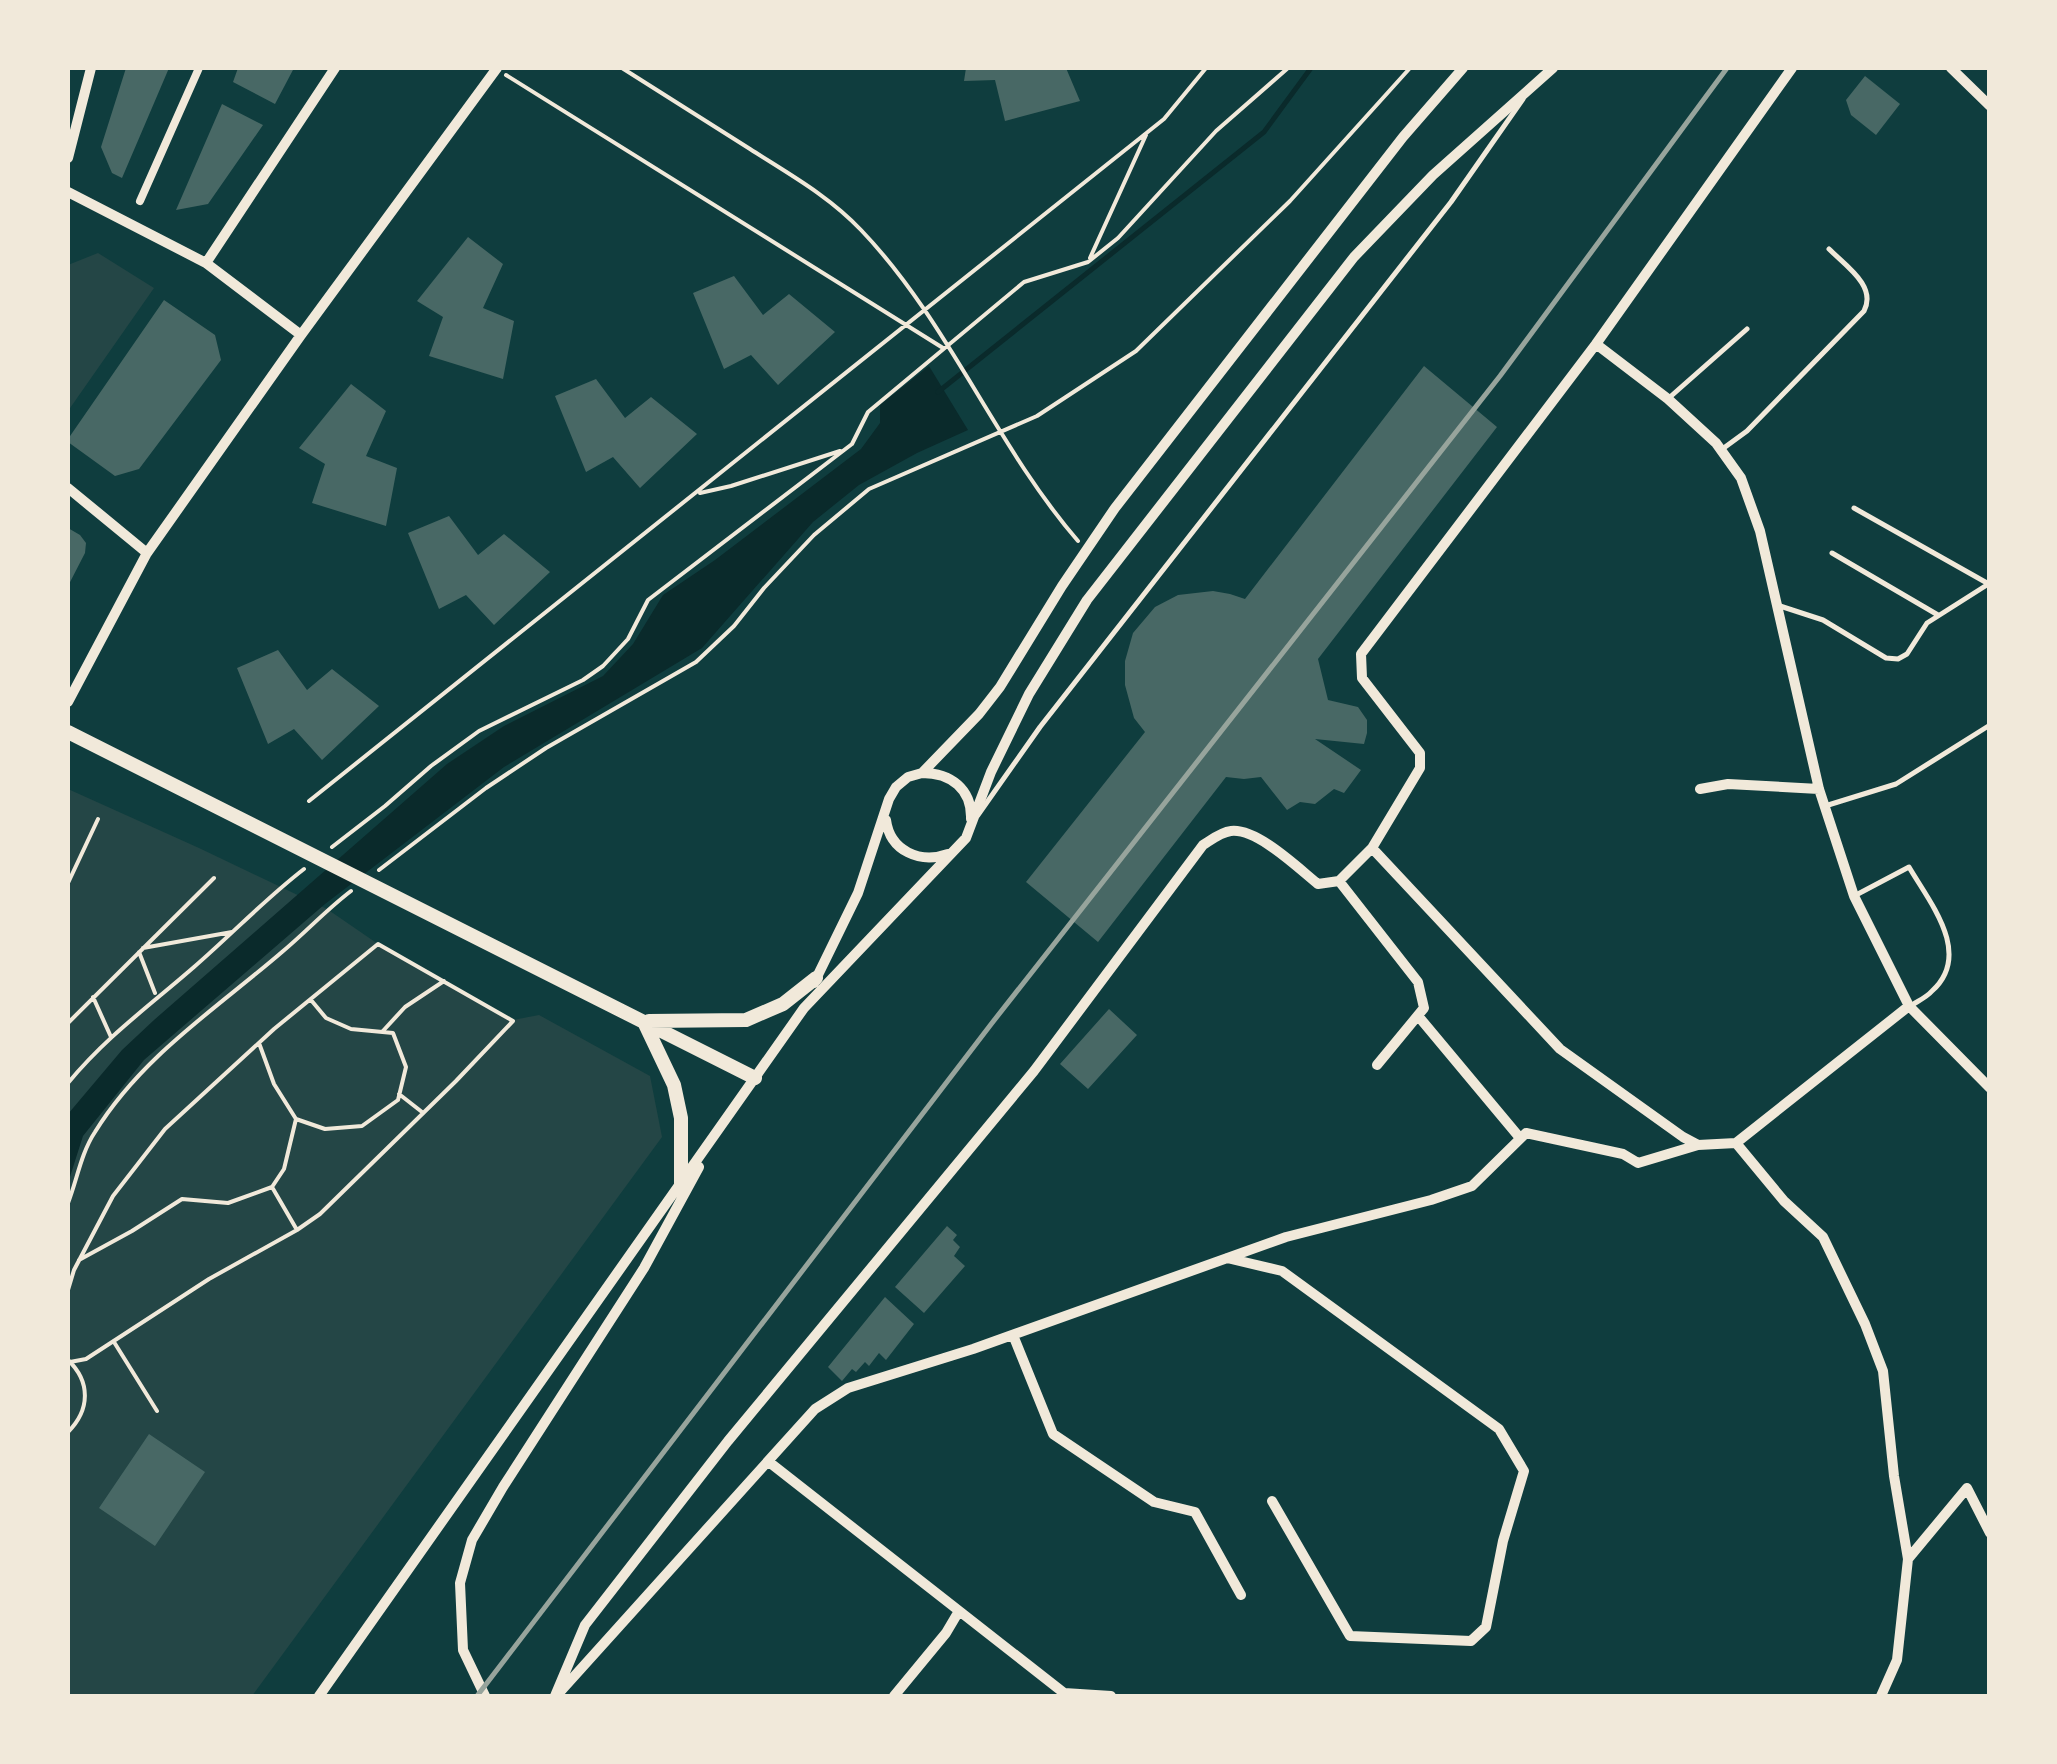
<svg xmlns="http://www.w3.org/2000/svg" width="2057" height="1764" font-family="Manrope,sans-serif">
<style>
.green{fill:#244646}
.water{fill:#0a2a2b}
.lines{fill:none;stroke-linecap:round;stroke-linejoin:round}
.stream{stroke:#0a2a2b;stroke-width:5}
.building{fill:#486865}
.path{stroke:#f1e9da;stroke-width:4}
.service{stroke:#f1e9da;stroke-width:5}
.pedestrian{stroke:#f1e9da;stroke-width:8}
.minor{stroke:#f1e9da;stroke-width:10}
.tertiary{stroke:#f1e9da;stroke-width:14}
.rail{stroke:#97a49c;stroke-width:5}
</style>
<rect width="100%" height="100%" fill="#0f3d3e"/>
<!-- green -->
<path class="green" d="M98,253l56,35 -86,123v-146z
M68,789l131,59 128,61 51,35 135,76 26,-5 111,61 12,61 -410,559h-184z"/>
<!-- water -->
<path class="water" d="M929,366l39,64 -51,23 -58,32 -46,37 -111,126 -198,119 -179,137 -181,156 -61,76 -15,47v-69l54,-64 32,-30 293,-256 57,-38 99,-50 30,-32 30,-49 52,-35 146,-111 19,-26v-18z"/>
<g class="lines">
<!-- stream -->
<path class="stream" d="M938,392l326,-260 47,-64"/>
</g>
<!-- building -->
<path class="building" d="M126,68h43l-47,110 -10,-5 -11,-26z
M238,68h56l-19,36 -42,-22z
M966,68h100l14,33 -75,20 -10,-41 -31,1z
M1865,76l35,28 -24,31 -25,-20 -5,-15z
M222,104l41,21 -55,79 -32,6z
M468,237l35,27 -20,44 31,13 -11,58 -74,-23 14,-39 -26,-16z
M734,276l29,39 26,-21 46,38 -57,53 -27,-30 -27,14 -31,-76z
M164,300l51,35 6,25 -82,109 -24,7 -47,-34v-3z
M1424,366l73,61 -179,232 10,41 30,7 9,13v13l-3,11 -49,-5 46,31 -17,23 -10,-4 -19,15 -15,-2 -13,8 -26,-33 -17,2 -18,-2 -128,165 -72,-60 119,-150 -11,-14 -9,-33v-24l8,-28 22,-26 23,-12 35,-4 17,3 15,5z
M596,379l29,39 26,-21 46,37 -57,54 -27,-31 -27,15 -31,-76z
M351,384l35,27 -20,45 31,12 -11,58 -74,-23 13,-39 -26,-16z
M449,516l29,39 26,-21 46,38 -56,53 -28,-30 -27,14 -31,-76z
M68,528l12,7 6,8 -1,10 -17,33z
M278,650l29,40 25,-21 47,37 -57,54 -28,-31 -26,15 -31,-76z
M1109,1009l28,26 -49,54 -28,-25z
M947,1226l10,9 -4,5 7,7 -6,9 11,10 -41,47 -29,-26z
M885,1297l29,27 -28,36 -7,-7 -10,13 -4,-4 -9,10 -4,-3 -10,12 -14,-14z
M149,1434l56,38 -50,74 -56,-38z"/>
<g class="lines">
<!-- path -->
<path class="path" d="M622,68c43,27 85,54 128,81 39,25 79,47 111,81 88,92 134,215 217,311
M506,75l437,273
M1090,258l56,-123
M700,493l31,-7 109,-35
M309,801l855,-682 42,-51
M332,847l53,-41 46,-40 48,-35 104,-51 20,-14 25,-27 20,-39 204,-156 16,-32 156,-130 64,-20 30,-24 98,-107 72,-63
M379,870l107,-82 60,-40 150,-86 38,-36 30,-38 50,-53 55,-46 168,-73 99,-65 154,-150 120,-133
M68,883l30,-64
M143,948l89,-16
M139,952l16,41
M93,997l18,40
M68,1023l146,-145
M382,1032l23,-25 39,-26
M68,1083c39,-47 80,-76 126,-116 37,-32 71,-68 110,-98
M399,1094l23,18
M296,1119l29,10 37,-3 36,-26 8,-33 -13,-34 -42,-4 -25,-11 -15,-18
M272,1187l25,43
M68,1203c9,-23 13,-50 27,-71 46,-75 122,-124 187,-180 24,-20 44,-42 69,-61
M79,1260l53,-29 50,-32 46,4 44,-16 12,-18 12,-50 -22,-35 -15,-41
M68,1290l6,-20 39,-74 52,-67 109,-100 104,-85 135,77 -57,60 -136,133 -23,16 -88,49 -123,80 -16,3
M114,1342l43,69
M68,1360c23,22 22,50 0,72"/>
<!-- service -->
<path class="service" d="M1670,397l77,-68
M1721,450l26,-19 117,-120c13,-25 -18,-45 -35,-62
M1854,508l133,75
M1832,553l106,62
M1780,606l43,14 63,38 12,1 9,-5 20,-31 63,-40
M1825,806l71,-22 94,-59
M978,815l62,-88 411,-525 72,-103
M1856,895l53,-28c21,36 64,87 23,124 -5,6 -14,10 -20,14"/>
<!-- pedestrian -->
<path class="pedestrian" d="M140,201l59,-133"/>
<!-- minor -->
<path class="minor" d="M1951,68l39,38
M68,158l23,-90
M68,192l138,71 95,72
M206,263l129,-195
M1596,344l72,55 48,44 25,35 19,53 59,258 35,107 55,110 81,82
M68,488l79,65
M68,702l79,-149 154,-218 196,-267
M922,773c29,0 50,16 49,46
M1700,789l28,-5 91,5
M886,820c4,31 34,44 62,34
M1372,848l188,201 123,88 15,8
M1339,881l79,101 6,26 -47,57
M814,983l44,-90 31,-94 7,-12 12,-10 14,-4 57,-59 21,-27 62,-101 53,-78 288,-371 60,-69
M1419,1017l101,121
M1736,1143l48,58 39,36 42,87 18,47 11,105 14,83 -11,101 -16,36
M1227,1258l55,13 217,158 25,42 -21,70 -17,86 -15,14 -121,-5 -78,-135
M1013,1335l40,99 101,68 41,10 46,83
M769,1462l295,231
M1908,1559l59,-71 23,45
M560,1692l255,-283 33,-21 125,-39 313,-112 145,-37 41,-14 54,-53 97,21 15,9 60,-18 38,-2 173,-137
M319,1696l485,-688 162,-170 25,-66 38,-78 58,-94 267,-343 79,-82 120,-107
M485,1696l-22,-46 -3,-67 12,-43 31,-53 141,-219 55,-101
M555,1696l30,-71 143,-184 306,-370 169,-226c8,-5 18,-13 28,-14 26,-3 67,37 87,53l21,-3 33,-33 48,-80v-15l-58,-75 -1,-24 235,-310 196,-276
M894,1696l52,-63 13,-22
M1064,1696v-3l47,3"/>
<!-- tertiary -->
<path class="tertiary" d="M68,732l687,346
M649,1021l97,-1 37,-16 33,-26
M644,1022l30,63 7,33v66"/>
<!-- rail -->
<path class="rail" d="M477,1696l515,-673 508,-647 227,-308"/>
</g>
<!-- border -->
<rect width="2057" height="1764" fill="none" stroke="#f1e9da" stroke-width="140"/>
</svg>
